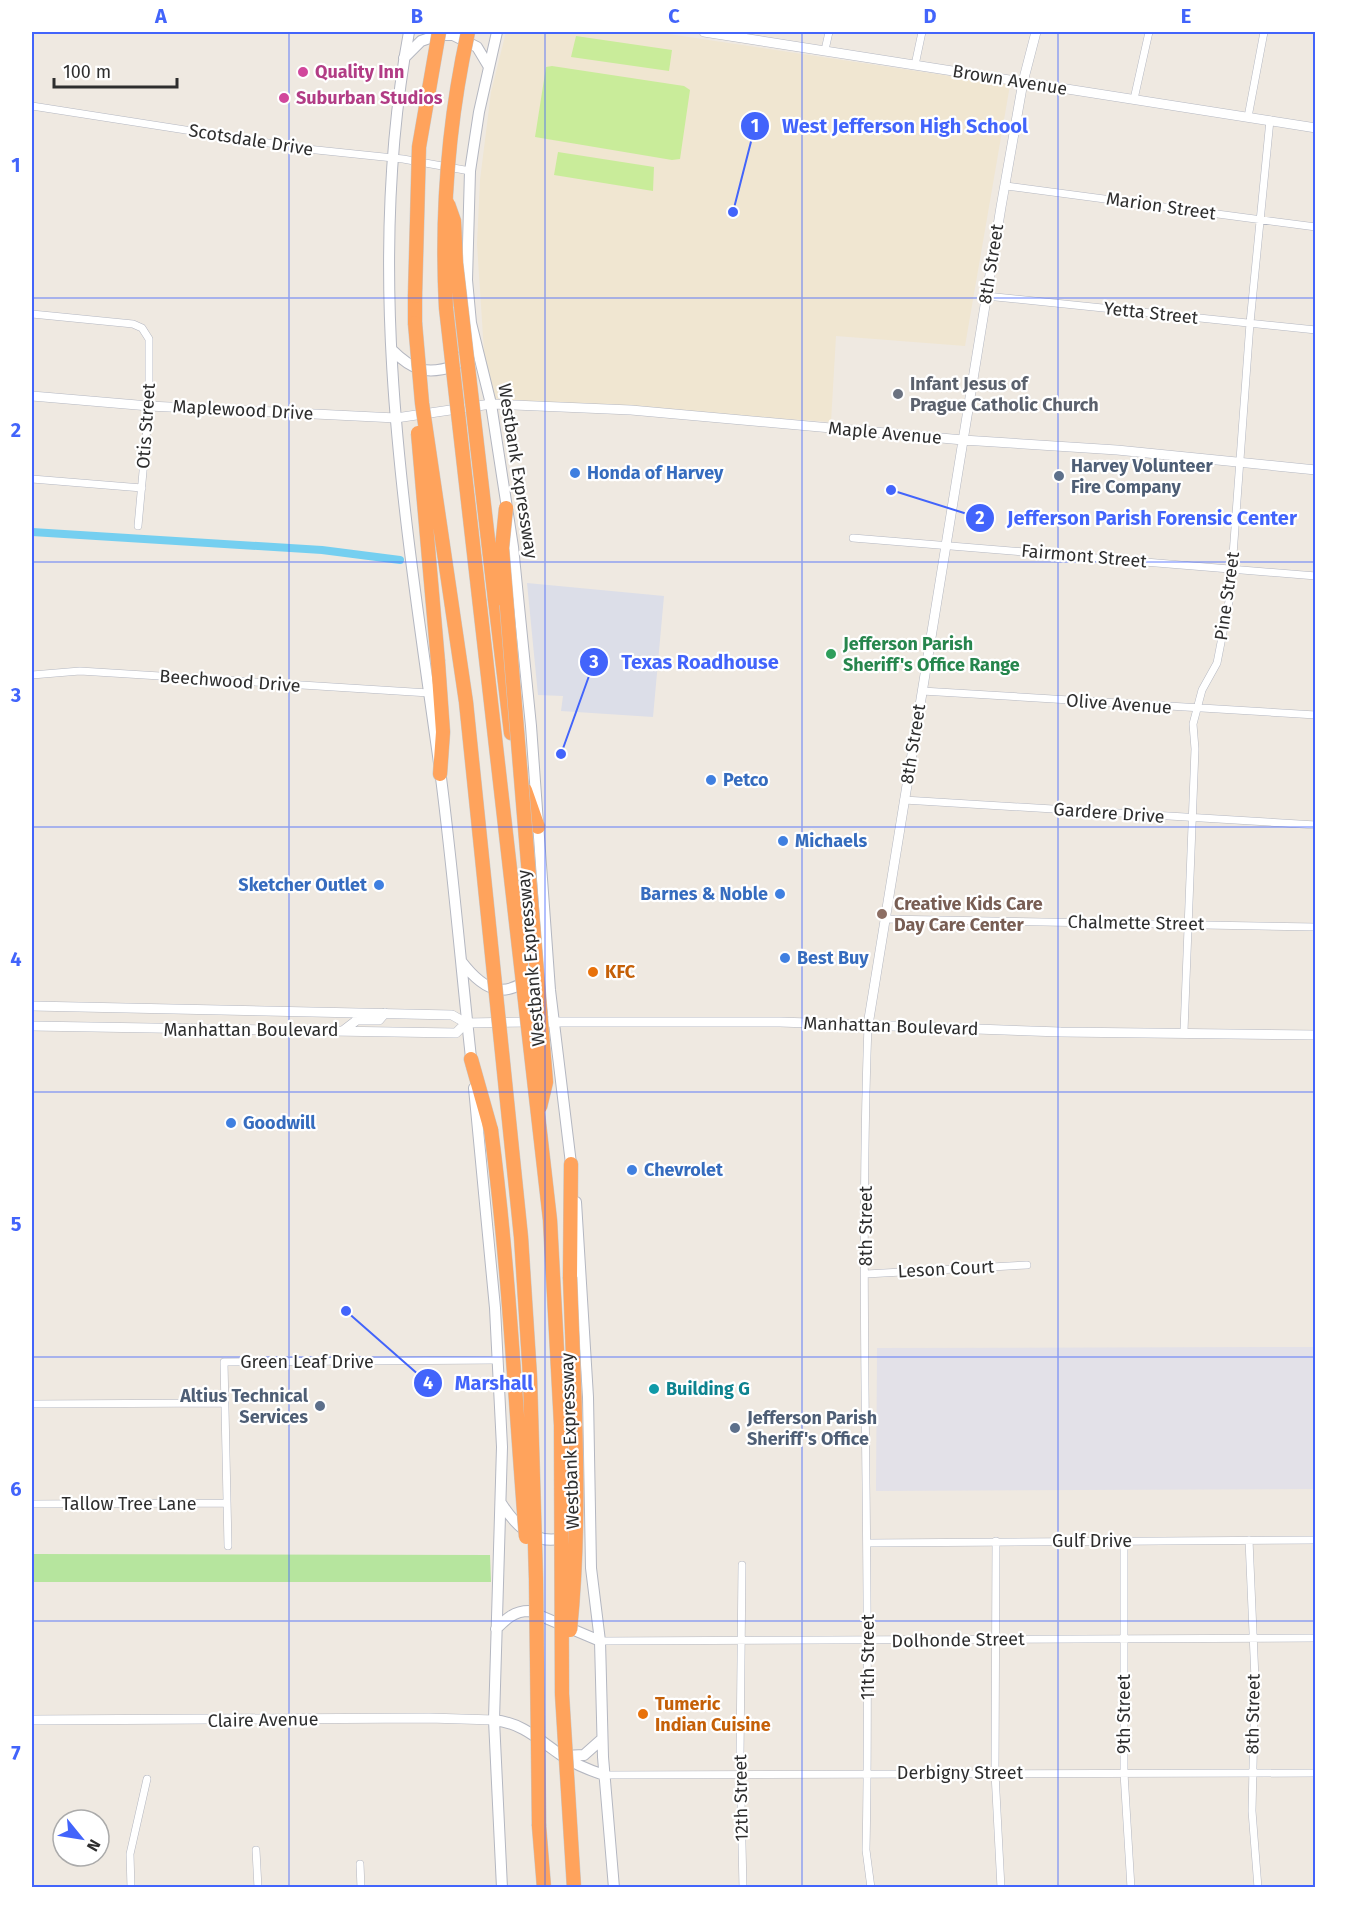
<svg xmlns="http://www.w3.org/2000/svg" width="1347" height="1919" font-family="'Fira Sans',sans-serif">
<style>
.industrial{fill:#e3e1e8}
.education{fill:#f0e6d1}
.airport{fill:#dcdee8}
.green{fill:#b6e59e}
.pitch{fill:#c9ec9a}
.lines{fill:none;stroke-linecap:round;stroke-linejoin:round}
.canal{stroke:#75cff0;stroke-width:8}
.minor-casing{stroke:#b4b7c1;stroke-width:8}
.tertiary-casing{stroke:#b4b7c1;stroke-width:10}
.secondary-casing{stroke:#b4b7c1;stroke-width:12}
.motorway-casing{stroke:#c9c9c9;stroke-width:15}
.minor{stroke:#fff;stroke-width:7}
.tertiary{stroke:#fff;stroke-width:9}
.secondary{stroke:#fff;stroke-width:10}
.motorway{stroke:#ffa35c;stroke-width:14}
.motorway-bridge-casing{stroke:#c9c9c9;stroke-width:15;stroke-linecap:butt}
.motorway-bridge{stroke:#ffa35c;stroke-width:14}
.grid{fill:none;stroke:#4264fb;stroke-width:1.5;stroke-opacity:0.55}
.hotel-dot{fill:#d1479c;stroke:#fff;stroke-width:2}
.worship-dot{fill:#6b7280;stroke:#fff;stroke-width:2}
.shop-dot{fill:#3f7fe0;stroke:#fff;stroke-width:2}
.service-dot{fill:#5c6f8a;stroke:#fff;stroke-width:2}
.leisure-dot{fill:#2e9e5b;stroke:#fff;stroke-width:2}
.education-dot{fill:#8d6e63;stroke:#fff;stroke-width:2}
.food-dot{fill:#e8710a;stroke:#fff;stroke-width:2}
.culture-dot{fill:#0f9aa8;stroke:#fff;stroke-width:2}
.labels{text-anchor:middle;dominant-baseline:central;stroke-width:4.5;stroke-linejoin:round;paint-order:stroke}
.hotel-label{font-size:18px;font-weight:bold;fill:#b23c85;stroke:#fff;text-anchor:start}
.street-label{font-size:18px;fill:#2e2e2e;stroke:#fff}
.worship-label{font-size:18px;font-weight:bold;fill:#5b616d;stroke:#fff;text-anchor:start}
.service-label{font-size:18px;font-weight:bold;fill:#4e5e75;stroke:#fff;text-anchor:start}
.shop-label{font-size:18px;font-weight:bold;fill:#366cbe;stroke:#fff;text-anchor:start}
.leisure-label{font-size:18px;font-weight:bold;fill:#27864d;stroke:#fff;text-anchor:start}
.education-label{font-size:18px;font-weight:bold;fill:#785e54;stroke:#fff;text-anchor:start}
.food-label{font-size:18px;font-weight:bold;fill:#c56008;stroke:#fff;text-anchor:start}
.culture-label{font-size:18px;font-weight:bold;fill:#0d838f;stroke:#fff;text-anchor:start}
.leader{fill:none;stroke:#4264fb;stroke-width:2}
.callout-dot{fill:#4264fb;stroke:#fff;stroke-width:2}
.mark-label{font-size:18px;text-anchor:middle;font-weight:bold;fill:#fff}
.callout-label{font-size:20px;text-anchor:middle;font-weight:bold;fill:#4264fb;stroke:#fff;stroke-width:4.5;stroke-linejoin:round;paint-order:stroke}
.neatline{fill:none;stroke:#4264fb;stroke-width:2}
.grid-label{font-size:20px;text-anchor:middle;font-weight:bold;fill:#4264fb}
</style>
<rect width="100%" height="100%" fill="#efe9e1"/>
<!-- industrial -->
<path class="industrial" d="M1315,1347v142l-439,2 1,-143z"/>
<!-- education -->
<path class="education" d="M506,32h149l355,53 -45,261 -129,-10 -5,86 -344,-24 -10,-154 3,-64 11,-88z"/>
<!-- airport -->
<path class="airport" d="M527,583l137,13 -11,121 -92,-6 2,-15 -25,-1z"/>
<!-- green -->
<path class="green" d="M32,1554l458,1 1,27h-459z"/>
<!-- pitch -->
<path class="pitch" d="M576,36l96,14 -3,21 -98,-14z
M552,66l132,20 6,4 -10,69 -8,1 -137,-23 11,-70z
M558,152l96,15 -1,24 -99,-16z"/>
<g class="lines">
<!-- canal -->
<path class="canal" d="M32,532l290,18 78,10"/>
<!-- minor casing -->
<g class="minor-casing">
<path id="minor" d="M825,50l4,-18
M915,65l7,-33
M1134,99l15,-67
M32,106l275,43 96,10 67,12
M1248,117l16,-85
M1006,186l310,41
M986,296l330,34
M32,314l101,10 9,4 7,11v67l-11,120
M32,479l110,9
M853,538l463,38
M32,675l48,-4 349,22
M922,691l394,24
M904,800l412,25
M884,919l432,8
M868,1025c-10,275 4,550 -2,825l5,38
M1184,1031l11,-282 -2,-25 9,-34 15,-27 13,-67 20,-273 20,-203
M866,1274l161,-9
M32,1404l193,-1
M32,1504l194,-1
M1124,1540v233l7,115
M1249,1540l6,139 -3,132 6,77
M996,1541l-1,232 6,115
M869,1543l447,-3
M228,1546l-4,-184 274,-2
M742,1565l-2,191 3,132
M600,1641l716,-3
M604,1775l712,-2
M256,1850l2,38
M360,1864l1,24
M131,1888l-1,-34 17,-75"/>
</g>
<!-- tertiary casing -->
<g class="tertiary-casing">
<path id="tertiary" d="M704,32l612,96
M32,396l117,10 247,12 95,-14 140,6 332,30 154,10 199,20
M32,1006l420,9 14,8 64,-1
M547,1022h233l281,10 255,3
M868,1025l133,-818 22,-125 13,-50
M32,1026l424,7 10,-10
M344,1030l13,-10h22l6,-7
M32,1720l397,-2 65,2"/>
</g>
<!-- secondary casing -->
<g class="secondary-casing">
<path id="secondary" d="M409,32c-46,246 -3,493 31,738 13,99 21,198 32,297
M497,32l-18,80 -9,59 -3,109 4,43 20,81 22,143 18,179 19,264 22,182
M404,58l17,-17 17,-6h15l24,12 12,20
M392,350c21,21 35,25 63,16l13,-17
M461,961c25,33 48,41 79,6
M474,1088l21,220 7,139 -8,273 8,168
M576,1202l12,195 3,171 9,73 3,116 11,131
M501,1503c14,22 36,46 67,33
M496,1629c10,-10 18,-18 33,-18l71,30
M494,1720c28,3 44,19 67,35 13,9 28,15 43,20
M563,1756l21,-1 18,-16"/>
</g>
<!-- motorway casing -->
<g class="motorway-casing">
<path id="motorway" d="M415,296v27
M495,600l16,133
M438,662l5,70 -3,42
M525,790l13,37
M471,1059l20,71
M570,1277l1,-113
M539,1826l5,62"/>
</g>
<!-- minor -->
<use href="#minor" class="minor"/>
<!-- tertiary -->
<use href="#tertiary" class="tertiary"/>
<!-- secondary -->
<use href="#secondary" class="secondary"/>
<!-- motorway -->
<use href="#motorway" class="motorway"/>
<!-- motorway-bridge casing -->
<g class="motorway-bridge-casing">
<path id="motorway-bridge" d="M468,32c-20,91 -27,182 -22,276l104,912 11,205 1,269 12,194
M448,204l6,17 2,42 39,337
M415,296l4,-149 20,-115
M415,323l7,80 44,299 55,535 9,140 6,202 3,247
M418,433l20,229
M506,508l-4,40 44,534 -6,25
M491,1130c18,135 24,271 35,407
M570,1630c12,-118 4,-235 0,-353"/>
</g>
<!-- motorway-bridge -->
<use href="#motorway-bridge" class="motorway-bridge"/>
</g>
<!-- grid -->
<path class="grid" d="M289,32v1856M545,32v1856M802,32v1856M1058,32v1856M32,298h1284M32,562h1284M32,827h1284M32,1092h1284M32,1357h1284M32,1621h1284"/>
<!-- markers -->
<g class="hotel-dot">
<circle cx="303" cy="72" r="6"/>
<circle cx="284" cy="98" r="6"/>
</g>
<circle class="worship-dot" cx="898" cy="394" r="6"/>
<g class="shop-dot">
<circle cx="575" cy="473" r="6"/>
<circle cx="711" cy="780" r="6"/>
<circle cx="783" cy="841" r="6"/>
<circle cx="379" cy="885" r="6"/>
<circle cx="780" cy="894" r="6"/>
<circle cx="785" cy="958" r="6"/>
<circle cx="231" cy="1123" r="6"/>
<circle cx="632" cy="1170" r="6"/>
</g>
<g class="service-dot">
<circle cx="1059" cy="476" r="6"/>
<circle cx="320" cy="1406" r="6"/>
<circle cx="735" cy="1428" r="6"/>
</g>
<circle class="leisure-dot" cx="831" cy="654" r="6"/>
<circle class="education-dot" cx="882" cy="914" r="6"/>
<g class="food-dot">
<circle cx="593" cy="972" r="6"/>
<circle cx="643" cy="1714" r="6"/>
</g>
<circle class="culture-dot" cx="654" cy="1389" r="6"/>
<g class="labels">
<!-- hotel labels -->
<g class="hotel-label">
<text x="315" y="72">Quality Inn</text>
<text x="296" y="98">Suburban Studios</text>
</g>
<!-- street labels -->
<g class="street-label">
<text transform="translate(1010 80) rotate(9)">Brown Avenue</text>
<text transform="translate(251 140) rotate(9)">Scotsdale Drive</text>
<text transform="translate(1161 206) rotate(8)">Marion Street</text>
<text transform="translate(991 264) rotate(-81)">8th Street</text>
<text transform="translate(1151 313) rotate(6)">Yetta Street</text>
<text transform="translate(243 410) rotate(3)">Maplewood Drive</text>
<text transform="translate(146 426) rotate(-86)">Otis Street</text>
<text transform="translate(885 433) rotate(5)">Maple Avenue</text>
<text transform="translate(518 471) rotate(81)">Westbank Expressway</text>
<text transform="translate(1084 556) rotate(5)">Fairmont Street</text>
<text transform="translate(1227 596) rotate(-82)">Pine Street</text>
<text transform="translate(230 681) rotate(4)">Beechwood Drive</text>
<text transform="translate(1119 704) rotate(4)">Olive Avenue</text>
<text transform="translate(913 744) rotate(-81)">8th Street</text>
<text transform="translate(1109 813) rotate(4)">Gardere Drive</text>
<text transform="translate(1136 923) rotate(1)">Chalmette Street</text>
<text transform="translate(531 958) rotate(-95)">Westbank Expressway</text>
<text transform="translate(891 1026) rotate(2)">Manhattan Boulevard</text>
<text x="251" y="1030">Manhattan Boulevard</text>
<text transform="translate(866 1226) rotate(-90)">8th Street</text>
<text transform="translate(946 1269) rotate(-3)">Leson Court</text>
<text x="307" y="1362">Green Leaf Drive</text>
<text transform="translate(570 1441) rotate(-92)">Westbank Expressway</text>
<text x="129" y="1504">Tallow Tree Lane</text>
<text x="1092" y="1541">Gulf Drive</text>
<text transform="translate(958 1640) rotate(-1)">Dolhonde Street</text>
<text transform="translate(868 1657) rotate(-90)">11th Street</text>
<text transform="translate(1124 1714) rotate(-90)">9th Street</text>
<text transform="translate(1253 1714) rotate(-89)">8th Street</text>
<text transform="translate(263 1720) rotate(-1)">Claire Avenue</text>
<text x="960" y="1773">Derbigny Street</text>
<text transform="translate(741 1798) rotate(-91)">12th Street</text>
</g>
<!-- worship labels -->
<g class="worship-label">
<text x="910" y="384">Infant Jesus of<tspan x="910" dy="21">Prague Catholic Church</tspan></text>
</g>
<!-- service labels -->
<g class="service-label">
<text x="1071" y="466">Harvey Volunteer<tspan x="1071" dy="21">Fire Company</tspan></text>
<text x="308" y="1396" text-anchor="end">Altius Technical<tspan x="308" dy="21">Services</tspan></text>
<text x="747" y="1418">Jefferson Parish<tspan x="747" dy="21">Sheriff's Office</tspan></text>
</g>
<!-- shop labels -->
<g class="shop-label">
<text x="587" y="473">Honda of Harvey</text>
<text x="723" y="780">Petco</text>
<text x="795" y="841">Michaels</text>
<text x="367" y="885" text-anchor="end">Sketcher Outlet</text>
<text x="768" y="894" text-anchor="end">Barnes &amp; Noble</text>
<text x="797" y="958">Best Buy</text>
<text x="243" y="1123">Goodwill</text>
<text x="644" y="1170">Chevrolet</text>
</g>
<!-- leisure labels -->
<g class="leisure-label">
<text x="843" y="644">Jefferson Parish<tspan x="843" dy="21">Sheriff's Office Range</tspan></text>
</g>
<!-- education labels -->
<g class="education-label">
<text x="894" y="904">Creative Kids Care<tspan x="894" dy="21">Day Care Center</tspan></text>
</g>
<!-- food labels -->
<g class="food-label">
<text x="605" y="972">KFC</text>
<text x="655" y="1704">Tumeric<tspan x="655" dy="21">Indian Cuisine</tspan></text>
</g>
<!-- culture labels -->
<g class="culture-label">
<text x="666" y="1389">Building G</text>
</g>
</g>
<!-- callouts -->
<path class="leader" d="M733 212L755 126M891 490L980 518M561 754L594 662M346 1311L428 1383"/>
<g class="callout-dot">
<circle cx="733" cy="212" r="6"/>
<circle cx="891" cy="490" r="6"/>
<circle cx="561" cy="754" r="6"/>
<circle cx="346" cy="1311" r="6"/>
<circle cx="755" cy="126" r="15"/>
<circle cx="980" cy="518" r="15"/>
<circle cx="594" cy="662" r="15"/>
<circle cx="428" cy="1383" r="15"/>
</g>
<g class="mark-label">
<text x="755" y="132">1</text>
<text x="980" y="524">2</text>
<text x="594" y="668">3</text>
<text x="428" y="1389">4</text>
</g>
<g class="callout-label">
<text x="905" y="133">West Jefferson High School</text>
<text x="1152" y="525">Jefferson Parish Forensic Center</text>
<text x="700" y="669">Texas Roadhouse</text>
<text x="494" y="1390">Marshall</text>
</g>
<!-- border -->
<rect width="1347" height="1919" fill="none" stroke="#ffffff" stroke-width="66"/>
<!-- north arrow -->
<g transform="translate(81 1838) rotate(120)"><circle r="28" fill="#ffffff" stroke="#ababab" stroke-width="1.5"/>
<path d="M0-4.5L10 22L0 15L-10 22Z" fill="#4264fb"/>
<text y="-9" font-size="16" font-weight="bold" text-anchor="middle" fill="#2e2e2e">N</text>
</g>
<!-- scale -->
<path d="M54 78v9h123v-9" fill="none" stroke="#2e2e2e" stroke-width="3"/>
<text x="63" y="78" font-size="18" fill="#2e2e2e" stroke="#ffffff" stroke-width="4.5" paint-order="stroke">100 m</text>
<rect x="33" y="33" width="1281" height="1853" class="neatline"/>
<g class="grid-label">
<text x="161" y="23">A</text>
<text x="417" y="23">B</text>
<text x="674" y="23">C</text>
<text x="930" y="23">D</text>
<text x="1186" y="23">E</text>
<text x="16" y="172">1</text>
<text x="16" y="437">2</text>
<text x="16" y="702">3</text>
<text x="16" y="966">4</text>
<text x="16" y="1231">5</text>
<text x="16" y="1496">6</text>
<text x="16" y="1760">7</text>
</g>
</svg>
